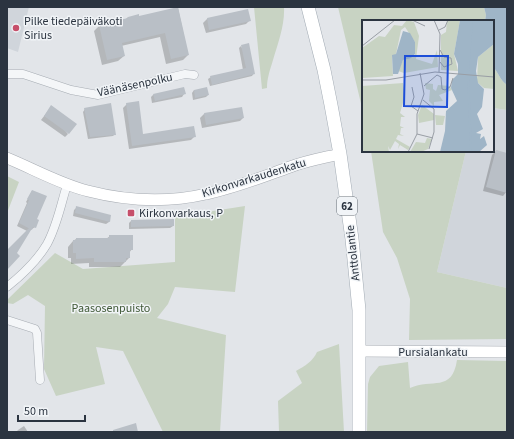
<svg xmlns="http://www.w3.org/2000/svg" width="514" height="439" font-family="'Source Sans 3',sans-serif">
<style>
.built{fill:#d0d5db}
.green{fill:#c8d3c3}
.water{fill:#9fb5c7}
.shadow{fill:#0003}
.building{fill:#b9bfc6}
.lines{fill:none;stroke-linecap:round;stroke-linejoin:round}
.street-casing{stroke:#a7acb3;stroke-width:9}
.secondary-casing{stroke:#a7acb3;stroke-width:12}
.primary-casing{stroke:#a2abb4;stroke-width:14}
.street{stroke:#f4f6f8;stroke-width:8}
.secondary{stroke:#fff;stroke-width:11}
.primary{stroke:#fff;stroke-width:13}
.poi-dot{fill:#c64f6a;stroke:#f1f4f7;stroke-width:1.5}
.labels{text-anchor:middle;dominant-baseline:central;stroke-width:3;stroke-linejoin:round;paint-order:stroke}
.shield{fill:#f1f4f7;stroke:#666e77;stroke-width:1}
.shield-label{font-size:11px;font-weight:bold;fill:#2b3440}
.poi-label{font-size:12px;fill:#2b3440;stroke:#f1f4f7;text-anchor:start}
.street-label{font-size:12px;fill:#2b3440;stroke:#f1f4f7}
.park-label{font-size:12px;fill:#425b39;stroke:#f1f4f7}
.inset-river{fill:none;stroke:#9fb5c7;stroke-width:2}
.inset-road{fill:none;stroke:#999ea5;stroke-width:1}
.view{fill:#1d4ed8;fill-opacity:0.15;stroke:#1d4ed8;stroke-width:2}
.inset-edge{fill:none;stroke:#2b3440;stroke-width:2}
</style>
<rect width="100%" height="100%" fill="#e2e5e9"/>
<!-- built -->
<path class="built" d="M7,7h22l-11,45 -11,-4z
M493,108l14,2v178l-70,-16 29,-121h27z"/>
<!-- green -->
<path class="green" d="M254,7h30c1,18 -6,36 -11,53 -3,10 -6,18 -6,28l-5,1z
M338,7h146l2,8 -1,6h-122v91z
M493,67c6,6 6,12 14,18v25l-14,-2z
M371,151h95l-29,121 70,16v51l-98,1 1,-41 -13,-41 -14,-26z
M7,176l12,6 -12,31z
M245,206l-10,86 -60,-5 -7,17 -11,14 69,17 -6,97h-57l-40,-81 -27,-4 9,37 -49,12 -12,-27 1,-63 -17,-11 -15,9 -6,-1v-3l48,-47 28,16 92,-7v-45z
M339,344l5,88h-65l-1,-31 24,-18 -6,-12c9,-5 17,-10 21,-19z
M457,360l50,1v71h-140l1,-48 2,-7 9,-11 29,-4 2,26c22,-10 42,5 47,-28z"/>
<!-- water -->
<path class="water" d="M484,7h23v78c-8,-6 -8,-12 -14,-18v-46h-8l1,-6z"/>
<!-- shadow -->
<path class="shadow" d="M178,8l10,47 -5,5 -17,4 -6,-27 -39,9 3,10 -6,5 -16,4 -8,-34 5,-5 27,-7 2,-2h10z
M247,10l3,10 -4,4 -40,9 -3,-10 4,-4z
M241,46l13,27 -2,3 -42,10 -2,-7 3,-2 32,-7 -4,-22z
M194,90l14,5 -2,2 -13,3 -1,-7z
M184,94l-2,3 -30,6 -1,-6 2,-2z
M127,104l15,31 53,1 -4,4 -62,9 -6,-41z
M85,109l30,25 -2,2 -25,3 -5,-27z
M48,111l20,23 -3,3 -24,-17z
M204,114l39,4 -3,3 -38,7 -2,-10z
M496,151l11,3v37l-4,5 -20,-5 9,-36z
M32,191l3,29v7l-6,4 -22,37v-16l20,-21 -10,-5 10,-23 -1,-1z
M77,207l33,9 -1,6 -3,2 -33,-8 1,-6z
M131,221l42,5 -3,2 -41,1v-6z
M110,236l22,13 -3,4v5l-9,9h-31v-4l-18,1v-6h-3v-11l5,-6 3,-2h30z
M24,426l4,6h-12l2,-2z"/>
<!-- building -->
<path class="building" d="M178,7l11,48 -18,4 -6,-26 -43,10 3,13 -18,4 -8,-35 29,-7v-1l11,-3v2z
M248,9l3,12 -42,9 -2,-12z
M249,43l6,31 -43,11 -2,-9 36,-8 -5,-23z
M184,87l2,7 -31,7 -2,-7z
M207,87l2,8 -14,3 -1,-8z
M139,101l4,33 51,-8 2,11 -64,9 -6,-43z
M111,103l5,32 -26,2 -6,-29z
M51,105l26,19 -8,10 -25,-18z
M242,107l2,11 -38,7 -2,-12z
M496,150l11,3v40l-21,-6z
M32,190l15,6 -10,23 2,1 -3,8 -3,-1 -1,3 -13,-7 10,-23 -2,-1z
M76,206l35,9 -1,7 -35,-9z
M174,219v7l-43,1v-7z
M29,228l2,2 -14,23 3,3 -13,14v-20z
M109,235h24v15h-3v8h-4v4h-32v-4l-18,1v-6h-3v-13h3v-2h33z
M136,423l2,9h-25v-2z"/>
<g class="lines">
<!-- street casing -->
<g class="street-casing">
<path id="street" d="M7,74h16l48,16 27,5 87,-21 9,1
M7,287c15,-12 30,-26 40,-43 10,-18 14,-40 20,-59
M7,320l28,9 2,4 3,47"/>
</g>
<!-- secondary casing -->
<g class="secondary-casing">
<path id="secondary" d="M7,158c27,11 53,26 81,33 39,10 79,12 118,3 29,-6 56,-17 84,-27 16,-6 33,-9 50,-13
M359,351l148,1"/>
</g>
<!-- primary casing -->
<g class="primary-casing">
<path id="primary" d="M308,7l16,63 7,35 9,49 12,85 7,71v122"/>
</g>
<!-- street -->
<use href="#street" class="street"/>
<!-- secondary -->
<use href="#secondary" class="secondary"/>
<!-- primary -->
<use href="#primary" class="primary"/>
</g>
<!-- markers -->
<g class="poi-dot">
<circle cx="16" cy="28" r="4"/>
<rect x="127" y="209" width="8" height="8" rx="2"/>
</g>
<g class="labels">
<!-- shield labels -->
<rect class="shield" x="337" y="197" width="20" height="18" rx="3"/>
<g class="shield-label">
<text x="347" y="206">62</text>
</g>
<!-- poi labels -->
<g class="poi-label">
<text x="24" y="21">Pilke tiedepäiväkoti<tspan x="24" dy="14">Sirius</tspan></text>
<text x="139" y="213">Kirkonvarkaus, P</text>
</g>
<!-- street labels -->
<g class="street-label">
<text transform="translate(135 85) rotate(-12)">Väänäsenpolku</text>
<text transform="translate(254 178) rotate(-17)">Kirkonvarkaudenkatu</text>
<text transform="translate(353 253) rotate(-96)">Anttolantie</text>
<text x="433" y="352">Pursialankatu</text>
</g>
<!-- park labels -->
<g class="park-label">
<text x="111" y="308">Paasosenpuisto</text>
</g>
</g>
<!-- overview -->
<g transform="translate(362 20)">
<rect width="132" height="132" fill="#e2e5e9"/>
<path d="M45,0l7,2 5,14 -3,23 16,5 5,-14 1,17 -34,6 -6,-2 5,-11 12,-5v-13l-10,-15 -4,3 -5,24 -4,3 1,19 -31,2v-30l17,-12 6,1 9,-12 8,1zM85,0h13l-6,34 4,17 -17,-1v-35l5,-3zM132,24v45l-10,-1 -7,-6 1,-25zM41,63l2,13 -5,17 5,4h-4l-1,9 4,2h-3l-1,6 4,2 -6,-1 -2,4 14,8 -2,3 -8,-5 -2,4 1,-5 -4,-3 -5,9 -2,-4 1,6h-27v-66zM63,63l8,1v5l3,2 2,-6 12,1 2,4 -13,5 4,6 -9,1v4l-5,-5 1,-11 -4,-1zM60,85l12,9v6l-15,3 -1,-8zM73,95l10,1 -2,9h-7zM65,118l5,1 -4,10 -7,3h-11l6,-10 9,1z" fill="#c8d3c3"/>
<path d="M98,0h34v24l-16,13 -2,14 2,12 6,6 -2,18 -5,7 6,15 -7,4 5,1 -1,5 4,-3 3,9 -8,7h-39l5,-21 1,-20 11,-10 -6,-13 1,-8 6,-6v-10l-4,-10zM41,11l7,2 5,9v12l-4,4 -8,2 -5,14h-5l-1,-19 4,-1z" fill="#9fb5c7"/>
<path class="inset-river" d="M106,53l4,-53M106,56l3,76"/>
<path class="inset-road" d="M50,0l13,6M72,0l6,14 -1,38M77,10l6,-3 3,-7M0,26l33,-26M78,42l4,5 8,-3 -1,-6 -7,-1 -4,-7M0,60h24l49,-8 59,5M62,66l13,-11 4,2 1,12 3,1 5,-3 3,-9M50,67l2,10 -3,9 7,5M61,80l11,9v23l-5,17M55,114l16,4M46,132l9,-18v-20l7,-20 -4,-21"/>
<path class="view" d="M43,36h43l-1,51 -43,-1z"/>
<rect width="132" height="132" class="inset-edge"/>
</g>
<!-- border -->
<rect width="514" height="439" fill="none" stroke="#2b3440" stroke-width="16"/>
<!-- scale -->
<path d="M18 415v6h67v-6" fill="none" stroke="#2b3440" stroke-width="2"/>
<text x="24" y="415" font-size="12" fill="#2b3440" stroke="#f1f4f7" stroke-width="3" paint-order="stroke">50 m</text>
</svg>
